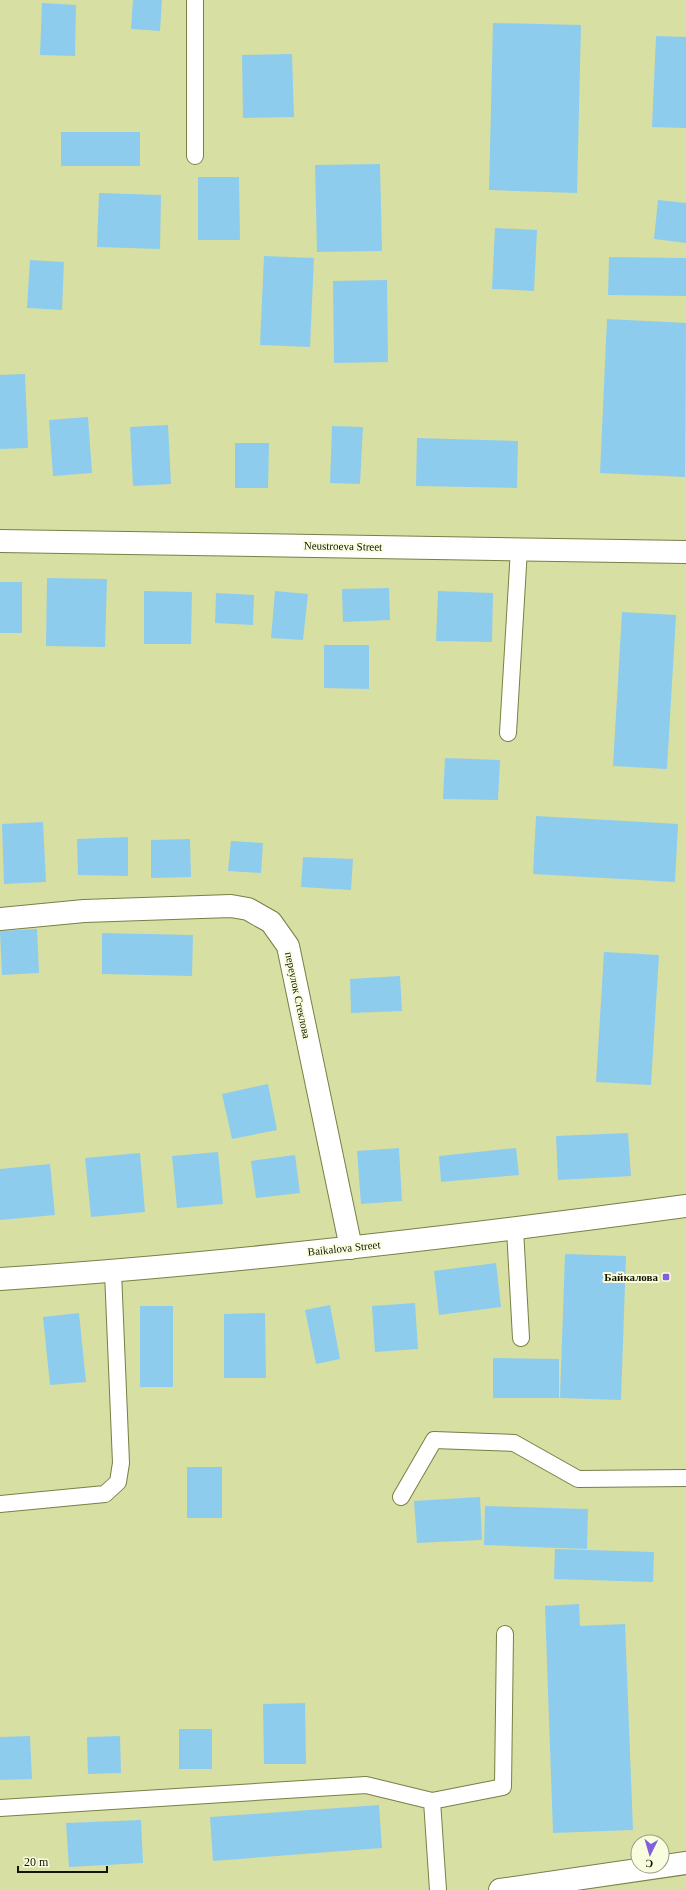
<svg xmlns="http://www.w3.org/2000/svg" width="686" height="1890" font-family="'Times New Roman',serif">
<style>
.building{fill:#8eccee}
.lines{fill:none;stroke-linecap:round;stroke-linejoin:round}
.service-casing{stroke:#797f46;stroke-width:18}
.minor-casing{stroke:#797f46;stroke-width:24}
.service{stroke:#fff;stroke-width:16}
.minor{stroke:#fff;stroke-width:22}
.poi-dot{fill:#8360db;stroke:#f9fddf;stroke-width:1.5}
.labels{text-anchor:middle;dominant-baseline:central;stroke-width:4;stroke-linejoin:round;paint-order:stroke}
.street-label{font-size:11px;fill:#141501;stroke:#f9fddf}
.poi-label{font-size:11px;font-weight:bold;fill:#141501;stroke:#f9fddf;text-anchor:end}
</style>
<rect width="100%" height="100%" fill="#d8dfa2"/>
<!-- building -->
<path class="building" d="M133,0h29l-2,31 -29,-2z
M42,3l34,2 -1,51 -35,-1z
M493,23l88,2 -4,168 -88,-3z
M656,36l30,1v91l-34,-1z
M292,54l2,63 -51,1 -1,-63z
M61,132h79v34h-79z
M380,164l2,87 -65,1 -2,-87z
M198,177h41l1,63h-42z
M99,193l62,2 -1,54 -63,-2z
M658,200l28,3v40l-32,-4z
M495,228l42,2 -3,61 -42,-2z
M264,256l50,2 -4,89 -50,-2z
M609,257l77,1v38l-78,-1z
M30,260l34,2 -2,48 -35,-2z
M387,280l1,82 -54,1 -1,-82z
M607,319l79,4 -1,154 -85,-4z
M25,374l3,74 -28,1v-74z
M88,417l4,56 -39,3 -4,-56z
M168,425l3,59 -38,2 -3,-59z
M332,426l31,1 -3,57 -30,-1z
M417,438l101,3 -1,47 -101,-2z
M235,443h34l-1,45h-33z
M47,578l60,1 -2,68 -59,-1z
M0,582h22v51h-22z
M389,588l1,32 -47,2 -1,-33z
M144,591l48,1 -1,52h-47z
M275,591l33,3 -5,46 -32,-2z
M438,591l55,2 -1,49 -56,-1z
M216,593l38,2 -1,30 -38,-2z
M622,612l54,3 -9,154 -54,-3z
M324,645h45v44l-45,-1z
M445,758l55,2 -2,40 -55,-1z
M536,816l142,8 -3,58 -142,-8z
M43,822l3,60 -42,2 -2,-60z
M128,837v39l-50,-1 -1,-36z
M190,839l1,38 -40,1v-38z
M231,841l32,2 -2,30 -33,-2z
M303,857l50,2 -2,31 -50,-3z
M37,929l2,44 -37,2 -2,-44z
M102,933l91,2 -1,41 -90,-2z
M604,952l55,3 -8,130 -55,-3z
M400,976l2,35 -51,2 -1,-34z
M268,1084l9,46 -45,9 -10,-45z
M628,1133l3,43 -73,4 -2,-44z
M399,1148l3,53 -41,3 -4,-53z
M516,1148l3,27 -78,7 -2,-26z
M218,1152l5,52 -46,4 -5,-52z
M140,1153l5,59 -54,5 -6,-59z
M295,1155l5,38 -44,5 -5,-37z
M50,1164l5,51 -55,5v-51z
M565,1254l61,2 -5,144 -61,-2z
M496,1263l5,44 -62,8 -5,-44z
M415,1303l3,46 -43,3 -3,-46z
M330,1305l10,54 -24,5 -11,-54z
M140,1306h33v81h-33z
M79,1313l7,69 -36,3 -7,-68z
M265,1313l1,65h-42v-64z
M493,1358l66,1v39h-66z
M187,1467h35v51h-35z
M480,1497l2,43 -65,3 -3,-42z
M485,1506l103,3 -1,40 -103,-4z
M555,1549l99,3 -1,30 -99,-3z
M579,1604l1,22 45,-2 8,206 -80,3 -8,-227z
M305,1703l1,61h-42l-1,-60z
M179,1729h33v40h-33z
M30,1736l2,43 -32,1v-43z
M120,1736l1,37 -33,1 -1,-37z
M379,1805l3,43 -169,13 -3,-44z
M141,1820l2,43 -74,4 -3,-44z"/>
<g class="lines">
<!-- service casing -->
<g class="service-casing">
<path id="service" d="M195,156v-156
M508,733l11,-184
M515,1229l6,109
M401,1497l33,-57 80,3 64,36 108,-1
M0,1504l105,-10 13,-12 3,-19 -8,-191
M432,1801l71,-14 2,-153
M0,1808l366,-23 66,16 6,89"/>
</g>
<!-- minor casing -->
<g class="minor-casing">
<path id="minor" d="M0,541l686,11
M0,919l84,-8 147,-5 17,3 23,13 17,24 63,302
M0,1279c230,-15 458,-42 686,-73
M500,1890l186,-27"/>
</g>
<!-- service -->
<use href="#service" class="service"/>
<!-- minor -->
<use href="#minor" class="minor"/>
</g>
<!-- markers -->
<rect class="poi-dot" x="662" y="1273" width="8" height="8" rx="2"/>
<g class="labels">
<!-- street labels -->
<g class="street-label">
<text transform="translate(343 546) rotate(1)">Neustroeva Street</text>
<text transform="translate(298 995) rotate(78)">переулок Стеклова</text>
<text transform="translate(344 1248) rotate(-6)">Baikalova Street</text>
</g>
<!-- poi labels -->
<g class="poi-label">
<text x="658" y="1277">Байкалова</text>
</g>
</g>
<!-- north arrow -->
<g transform="translate(650 1854) rotate(185)"><circle r="19" fill="#f9fddf" stroke="#9da086"/>
<path d="M0-3L7 15L0 10L-7 15Z" fill="#8360db"/>
<text y="-6" font-size="11" font-weight="bold" text-anchor="middle" fill="#141501">С</text>
</g>
<!-- scale -->
<path d="M18 1866v6h89v-6" fill="none" stroke="#141501" stroke-width="2"/>
<text x="24" y="1866" font-size="12" fill="#141501" stroke="#f9fddf" stroke-width="3" paint-order="stroke">20 m</text>
</svg>
